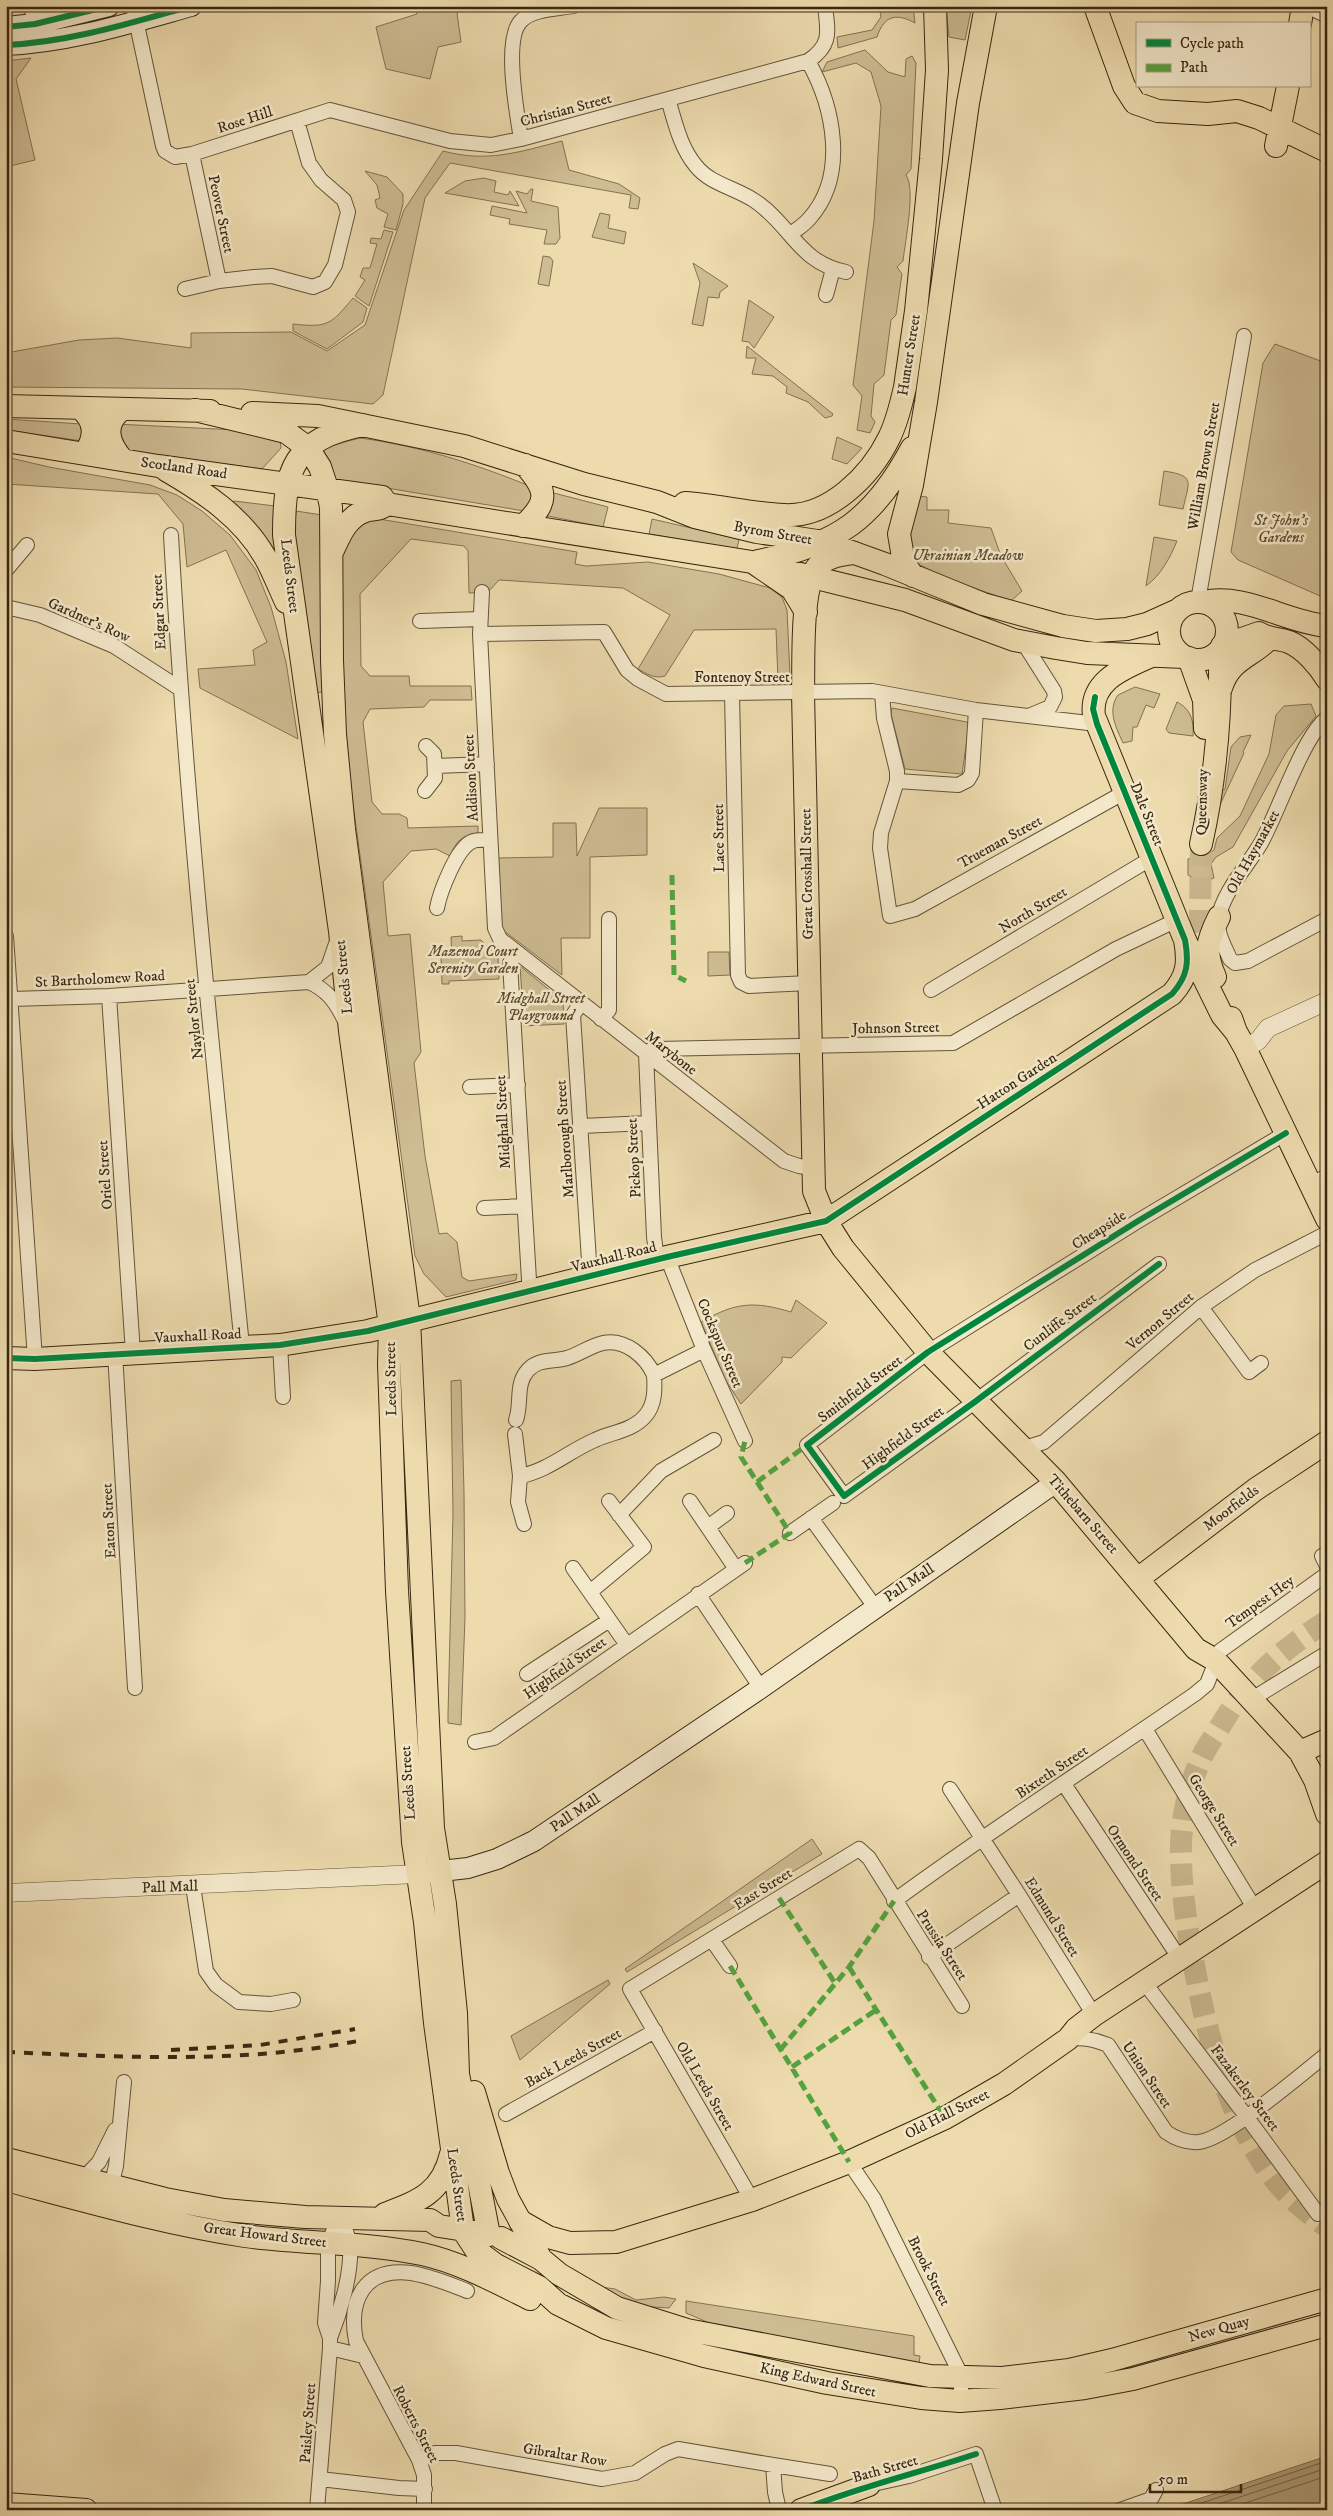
<svg xmlns="http://www.w3.org/2000/svg" width="1333" height="2516" font-family="'IM FELL DW Pica',serif">
<style>
.green{fill:#cebc93;stroke:#827252}
.water{fill:#af9e78;stroke:#7f6e4e}
.lines{fill:none;stroke-linecap:round;stroke-linejoin:round}
.shore{stroke:#736244;stroke-width:1}
.primary-tunnel{stroke:#c9b78e;stroke-width:22;stroke-dasharray:22 11;stroke-linecap:butt}
.minor-casing{stroke:#645438;stroke-width:16}
.tertiary-casing{stroke:#645438;stroke-width:19}
.secondary-casing{stroke:#372710;stroke-width:22}
.primary-casing{stroke:#372710;stroke-width:24}
.trunk-casing{stroke:#372710;stroke-width:24}
.minor{stroke:#f3e8ca;stroke-width:14}
.tertiary{stroke:#f3e8ca;stroke-width:18}
.secondary{stroke:#f3e8ca;stroke-width:20}
.primary{stroke:#eddbae;stroke-width:22}
.trunk{stroke:#eddbae;stroke-width:22}
.rail{stroke:#372710;stroke-width:4;stroke-dasharray:9 9;stroke-linecap:butt}
.quiet{stroke:#53a33f;stroke-width:5;stroke-dasharray:10 5;stroke-linecap:butt}
.cycleway-casing{stroke:#f3e8ca;stroke-width:9}
.cycleway{stroke:#00873e;stroke-width:6}
.labels{text-anchor:middle;dominant-baseline:central;stroke-width:5;stroke-linejoin:round;paint-order:stroke}
.street-label{font-size:15px;fill:#372710;stroke:#f3e8ca}
.park-label{font-size:15px;font-style:italic;fill:#5d4c31;stroke:#f3e8ca}
</style>
<rect width="100%" height="100%" fill="#eddbae"/>
<filter id="stains"><feTurbulence type="fractalNoise" baseFrequency=".004" numOctaves="4"/><feColorMatrix values="0 0 0 0 .2 0 0 0 0 .09 0 0 0 0 .02 0 0 0 .5 -.17"/></filter>
<radialGradient id="worn" r=".72"><stop offset=".6" stop-color="#630" stop-opacity="0"/><stop offset="1" stop-color="#630" stop-opacity=".3"/></radialGradient>
<!-- green -->
<path class="green" d="M415,6h47l-5,7 4,29 -23,5 -8,32 -44,-10 -10,-42 41,-13z
M879,6h34l2,17c-18,-10 -31,-8 -38,14l-39,11 -1,-11 35,-7 9,-13z
M946,6h26l-7,34 -16,-3z
M865,50l23,22 17,5 1,-18 6,-3 4,7 -5,106 -5,6c10,14 -1,67 -3,86l-6,6 5,7 -6,41 -5,5 -7,55 -10,9 -3,32 4,6 -5,11 -13,-3 5,-34 -9,-11 21,-164 7,-115 -10,-34 -15,-9 -34,9 5,-10z
M31,58l-15,21 19,81 -29,7v-106z
M562,141l7,29 50,14 21,14 -2,11 -9,-1 2,-13 -181,-32 -25,35 -42,197 -10,9 -131,-15 -236,-2v-34l73,-13 38,-2 74,10v-15l100,-1 36,19 38,-26 39,-115 39,-59c44,12 76,1 119,-10z
M365,171l22,6 16,17v10l-7,26 -12,-3 4,-13 -11,-6 -2,-8 5,-2 -3,-13z
M484,178l12,3 -2,11 14,3 2,-4 9,15 -74,-13 20,-12z
M531,189h2l-2,12 27,6 2,31 -4,6h-12l3,-14 -38,-6 1,-5 -20,-4 2,-9 35,7 -11,-22 11,3z
M600,213l10,2 -2,13 18,4 -2,12 -32,-7z
M384,230l9,2 -24,74 -14,-10 10,-16 -5,-3 3,-9h7l7,-24 -7,-1 1,-5 10,1z
M543,256l7,1 3,4 -4,25 -11,-2z
M693,263l35,23 -8,6 -1,6 -11,-1 -5,29 -11,-2 8,-41z
M353,298l14,10 -4,14 -36,27 -34,-18v-7c36,4 38,0 60,-26z
M749,300l25,17 -20,31 -5,-6 -7,-1z
M1275,344l51,19 1,236 -89,-39 -7,-8 32,-189z
M747,346l86,68 -1,2 -7,2 -17,-16 -22,-9 1,-6 -14,-11 -21,-2 4,-16h-10z
M6,419l75,5 1,17 -76,-11z
M115,424l123,6 42,10 1,8 -19,21 -134,-18z
M837,437l25,11 -15,16 -15,-5z
M360,438c60,8 116,26 172,49l3,7 -11,17 -191,-32 -14,-26 13,-8z
M6,457l43,10 101,18 27,10 25,16 28,24 26,35 15,37 15,55 12,77 -98,-51 -2,-19 57,-4 -2,-15 14,-8 -41,-92 -39,17 -4,-43 -25,-30 -152,-10z
M1164,471c32,5 25,10 19,38l-24,-4z
M550,492l58,15 -5,20 -60,-12z
M918,496l9,1v13h22l-1,13 43,5 10,28 21,35 -11,10 -65,-23 -30,-15 -7,-28z
M234,501l41,5 1,42 -5,1 -23,-33 -17,-14z
M296,511l26,4 1,177 -11,1 -18,-156z
M373,518l204,34 -2,12 11,2 62,-4 71,12 51,14 12,9 5,13 3,66 -6,5h-6l-2,-52 -82,1 -29,46c-11,3 -18,-2 -27,-7l32,-54 -47,-27 -124,-8 -11,12 -19,1 -1,-42 -4,-5 -53,-7 -51,55 1,72 9,10h39l1,10h61l1,14h-42l-6,7 -54,2 -7,13 9,80 10,12h17l8,4 1,10 70,-2v7c-16,2 -22,8 -28,23l-14,-7 -25,2 -28,31 5,54 22,-2 11,118 -7,11 11,93 14,78 8,-1 10,9 5,35 7,4 48,-7 -1,6 -70,17 -22,-23 -9,-18 -63,-459 -14,-139 2,-103 12,-24z
M652,519l87,20 -2,10 -88,-15z
M1154,537l23,4c-7,17 -16,34 -31,45z
M1135,687l25,7 -6,14 -8,-3 -9,22h-4l-1,14 -9,2c-7,-16 -16,-32 -5,-48z
M1177,702c14,7 17,19 16,34l-24,-3 -3,-4z
M1311,704l5,12 -29,35 -54,96 -17,10 -5,7 3,14 -12,5 -14,-8v-16l18,-3 8,-6 3,-12 23,-22 29,-62 7,-39 8,-9z
M892,708l75,14 2,3 -7,49 -57,-5 -14,-55z
M1251,735l-8,17 1,1 -25,54 1,-15 5,-3 6,-42 9,-10z
M599,808h48v47l-57,2v81h-29l1,37 -62,-47 -3,-70 56,-1v-34h23l1,33z
M462,936v5l19,-1 17,17 1,22 -50,2v3h-7l-1,-27h11l-1,-20z
M708,952h21l1,23 -22,1z
M520,966l43,35 1,23 -40,2z
M796,1300l31,23 -36,35 -9,-1v5l-41,42 -15,-23 -25,-59c35,-20 53,-21 90,-10z
M461,1380l3,112 1,126 -4,107 -13,-2v-9l5,-200 -2,-133z
M812,1839l10,15 -195,118 -2,-3z
M608,1980l2,4 -90,76 -9,-24z
M594,2286l21,3 21,11 28,-3 12,2 -7,9 -33,-2z
M686,2301l228,35v19l6,1 -1,8 -205,-39 -28,-12z"/>
<!-- water -->
<path class="water" d="M1327,2456v54h-162z"/>
<g class="lines">
<!-- shore -->
<path class="shore" d="M1181,2510l146,-49
M1201,2510l126,-42
M1224,2510l103,-34"/>
<!-- primary-tunnel -->
<path class="primary-tunnel" d="M1201,844l-1,70 8,43
M1327,1621c-49,31 -82,61 -110,111 -6,9 -13,19 -17,29 -12,28 -20,62 -19,92 0,38 6,75 13,112 14,75 34,152 80,214 15,19 34,34 53,48"/>
<!-- minor casing -->
<g class="minor-casing">
<path id="minor" d="M31,6l4,18
M133,6l30,140 2,5 10,6 17,-3 138,-44 120,31 41,4 30,-6 287,-78c24,-16 20,-29 17,-55
M1307,6l20,10
M668,99c7,23 12,48 28,67 14,18 40,22 59,35 36,24 44,62 91,71
M521,139c-4,-25 -18,-100 0,-118 11,-12 36,-12 52,-15
M192,154l27,127
M791,234c6,-5 13,-9 18,-15 39,-43 25,-112 -1,-158
M185,289l34,-8 35,-4 18,-1 41,11 12,-5 10,-17 13,-53 -4,-12 -23,-20 -12,-17 -12,-42
M826,295l7,-26
M171,535c15,271 44,541 71,811
M6,570l21,-25
M482,592l-2,42 15,294 5,11 284,222 15,5 13,2
M1198,601l46,-265
M6,607l34,8 74,31 65,42
M420,621l60,-2
M480,634l124,-2 23,38 11,9 28,15 206,-3 104,19 121,14
M1023,642l31,49 1,6 -5,10 -19,8
M882,693l2,25 13,53v10l-16,52 -1,15 10,68 25,-7 210,-117
M732,694l6,281 3,7 8,4 60,-3
M1327,718c-24,18 -49,95 -66,125 -14,24 -37,47 -43,76 -2,13 7,28 12,40l5,4 13,-2 79,-42
M435,766l52,-2
M897,781l61,4 10,-5 4,-7 4,-63
M425,791l10,-13 -1,-24 -8,-8
M437,908c3,-16 19,-58 34,-66 5,-3 13,-2 19,-2
M6,936l29,423
M517,953l-7,10 19,317 4,11
M309,982l19,-15 9,-26
M931,990l221,-132
M109,996l24,357
M12,999l97,-3 200,-14c18,8 26,19 35,37
M581,1003l-8,12 17,261
M601,1019l8,-9v-91
M646,1054l5,-4 6,-1 296,-6 163,-94 61,-29
M646,1054l8,183 3,23
M470,1087l48,-2
M581,1126l67,-3
M1310,1185l17,-9
M484,1208l40,-2
M667,1257l37,93 41,91
M1159,1264l-183,137 -132,95 -37,-51 121,-93 210,-131 148,-88
M1201,1307l48,65 12,-9
M280,1345l3,52
M115,1353l20,335
M516,1420c6,-16 -1,-36 12,-50 11,-12 26,-8 39,-12 13,-4 23,-12 36,-15 22,-5 43,14 51,32l50,-25
M515,1434l5,42 -2,26 6,22
M1025,1448l19,-6 157,-135 54,-37 72,-37
M520,1476c28,-5 49,-25 75,-36 17,-8 38,-9 51,-25 9,-11 9,-26 8,-40
M690,1501l46,68
M619,1515l42,-44 53,-31
M811,1518l64,89
M708,1527l19,-14
M790,1533l43,-30
M1322,1556l5,10
M573,1568l54,77
M590,1592l54,-45 -35,-46
M698,1594l63,94
M527,1674l81,-53
M1252,1699l75,-46
M1145,1729l110,180
M475,1742l19,-4 251,-175
M1064,1784l116,175
M950,1789l69,106 75,120
M193,1886l13,85 10,14 23,17 32,2 22,-4
M894,1901c98,-72 201,-138 301,-207l12,-10 13,-33 107,-77
M712,1940l18,26
M929,1957l90,-62
M1144,1982l102,134 72,98
M1068,2039c15,-2 26,0 40,6l58,87c10,7 20,11 33,10 29,-4 101,-67 128,-88
M506,2114l149,-83
M849,2162l25,37 84,170 4,9 -2,23
M84,2178l15,-16 16,-32
M110,2191l6,-25 8,-84
M752,2200l-122,-211 229,-140 10,9 93,148
M330,2338c10,-25 22,-65 20,-92 -1,-10 -7,-21 -10,-30
M330,2348l33,8
M419,2460l16,-7h21l146,26 33,-6 30,-19 13,-5 95,16 2,27 4,18
M773,2465l57,9
M320,2479l79,9 26,1
M869,2485l40,-9 67,-22 19,56
M317,2510l13,-162v-10l-5,-15 3,-42v-38l12,-27
M424,2510v-35l-5,-15 -63,-119c-8,-41 8,-74 55,-68 20,3 38,11 56,18
M1120,2510l31,-11 5,-9"/>
</g>
<!-- tertiary casing -->
<g class="tertiary-casing">
<path id="tertiary" d="M1245,1048l13,-7 10,-13 59,-27
M6,1893l411,-19"/>
</g>
<!-- secondary casing -->
<g class="secondary-casing">
<path id="secondary" d="M6,27l29,-3 74,-18
M6,45c64,-3 124,-22 185,-39
M423,1873l45,-5 29,-9 37,-18 227,-153 295,-206"/>
</g>
<!-- primary casing -->
<g class="primary-casing">
<path id="primary" d="M1095,6l29,80 11,17 23,8 50,3 29,-3 22,7 68,33
M1300,24l3,-18
M1276,146l12,-60
M854,553c-12,2 -27,3 -36,13 -18,21 -14,98 -15,127l11,498 12,30 17,27 85,104 128,130 140,167 19,11 85,92 15,28 12,34
M757,565l35,24 14,23
M1203,602c43,-9 82,20 124,24
M1222,646l37,-13c11,7 19,5 30,9 15,6 30,24 38,37
M1151,656c-26,12 -62,24 -57,60l91,224 37,75 14,17
M1189,658l15,42 1,28
M1221,688c9,-29 29,-30 48,-49
M1201,844c14,-62 20,-131 19,-194
M1215,977c-11,-25 -8,-36 4,-60
M1231,1018l5,14 9,16 82,171
M6,1358l29,1 245,-14 88,-14 299,-74 159,-36 346,-227c16,-18 17,-32 13,-54
M1139,1578l117,-89 71,-47
M1300,1752l27,-12
M520,2221l28,16 22,6 46,-1 136,-42 97,-38 96,-44 59,-34 64,-45 8,-10 18,-14 233,-153
M6,2504l80,6
M801,2510l68,-25"/>
</g>
<!-- trunk casing -->
<g class="trunk-casing">
<path id="trunk" d="M6,406l204,5
M80,408c16,13 16,29 5,45
M121,410c-19,15 -12,34 1,49
M195,410l91,22 22,16 12,19 7,21 4,19 1,153 3,74 9,95 65,490 24,509 12,76 11,109 2,61 31,161
M252,413l66,3 146,30 120,38 73,18 38,15 62,15 67,10 61,22 98,40 80,22 33,5 31,-2 20,-5 31,-14
M363,425c-70,14 -79,44 -79,110l56,396 10,100 40,295 -1,38 8,227 16,251 12,80 10,101 28,207 13,20 20,15 43,22 19,17 48,24 98,28 123,27 94,15 39,3 40,-3 85,-10 48,-9 194,-54
M6,441l152,25 224,31 5,7 365,58 153,38 109,40 42,8 31,5 98,4
M166,470c38,22 77,48 99,87 8,14 14,30 21,45
M685,503c33,2 66,11 99,12 45,3 87,-40 105,-77 8,-16 12,-33 16,-51l11,-76 15,-152 6,-89 -2,-64
M523,526c26,-24 25,-35 2,-61
M333,550c7,-15 14,-33 32,-39 10,-3 14,0 22,-7
M758,561c79,-16 116,-42 154,-113
M913,576l-9,-13 -5,-29 13,-49 14,-83 42,-299 18,-97
M1169 631a29 29 0 1 1 58 0a29 29 0 1 1-58 0Z
M474,2092l24,81 10,26 33,60
M6,2159l159,40 59,11 81,7 125,3 9,6 38,6
M6,2180c79,21 159,44 239,56 59,8 119,6 177,18 37,8 74,28 108,45
M385,2214c34,-13 57,-21 66,-60
M501,2238l40,21 18,15 58,34 70,22 243,46 72,2 67,-8 43,-10 215,-61"/>
</g>
<!-- minor -->
<use href="#minor" class="minor"/>
<!-- tertiary -->
<use href="#tertiary" class="tertiary"/>
<!-- secondary -->
<use href="#secondary" class="secondary"/>
<!-- primary -->
<use href="#primary" class="primary"/>
<!-- trunk -->
<use href="#trunk" class="trunk"/>
<!-- rail -->
<path class="rail" d="M171,2050l89,-5 95,-16
M6,2052c118,5 236,12 352,-11"/>
<!-- quiet -->
<path class="quiet" d="M672,875l2,100 12,6
M757,1482l50,-37
M745,1563l45,-30 -49,-76 4,-16
M779,1898l56,85
M730,1966l119,196
M849,1967l96,151
M780,2050l69,-83 45,-66
M792,2067l84,-57"/>
<!-- cycleway casing -->
<g class="cycleway-casing">
<path id="cycleway" d="M6,27l29,-3 74,-18
M6,45c64,-3 124,-22 185,-39
M1159,1264l-183,137 -132,95 -37,-51 121,-93 210,-131 148,-88
M6,1358l29,1 245,-14 88,-14 299,-74 159,-36 346,-227c16,-18 17,-32 13,-54l-88,-216 -4,-15 2,-12
M801,2510c58,-23 117,-37 175,-56"/>
</g>
<!-- cycleway -->
<use href="#cycleway" class="cycleway"/>
</g>
<g class="labels">
<!-- street labels -->
<g class="street-label">
<text transform="translate(566 110) rotate(-15)">Christian Street</text>
<text transform="translate(245 120) rotate(-18)">Rose Hill</text>
<text transform="translate(221 214) rotate(78)">Peover Street</text>
<text transform="translate(909 355) rotate(-81)">Hunter Street</text>
<text transform="translate(1204 466) rotate(-80)">William Brown Street</text>
<text transform="translate(184 468) rotate(8)">Scotland Road</text>
<text transform="translate(773 533) rotate(10)">Byrom Street</text>
<text transform="translate(290 576) rotate(83)">Leeds Street</text>
<text transform="translate(159 612) rotate(-93)">Edgar Street</text>
<text transform="translate(89 620) rotate(24)">Gardner's Row</text>
<text x="742" y="677">Fontenoy Street</text>
<text transform="translate(471 778) rotate(-93)">Addison Street</text>
<text transform="translate(1202 802) rotate(-89)">Queensway</text>
<text transform="translate(1147 814) rotate(68)">Dale Street</text>
<text transform="translate(719 838) rotate(-91)">Lace Street</text>
<text transform="translate(1000 842) rotate(-29)">Trueman Street</text>
<text transform="translate(1253 852) rotate(-61)">Old Haymarket</text>
<text transform="translate(807 874) rotate(-91)">Great Crosshall Street</text>
<text transform="translate(1033 910) rotate(-31)">North Street</text>
<text transform="translate(344 977) rotate(-96)">Leeds Street</text>
<text transform="translate(100 979) rotate(-3)">St Bartholomew Road</text>
<text transform="translate(194 1019) rotate(-96)">Naylor Street</text>
<text transform="translate(896 1028) rotate(-1)">Johnson Street</text>
<text transform="translate(671 1053) rotate(38)">Marybone</text>
<text transform="translate(1017 1081) rotate(-33)">Hatton Garden</text>
<text transform="translate(503 1122) rotate(-93)">Midghall Street</text>
<text transform="translate(565 1139) rotate(-94)">Marlborough Street</text>
<text transform="translate(634 1158) rotate(-93)">Pickop Street</text>
<text transform="translate(105 1175) rotate(-94)">Oriel Street</text>
<text transform="translate(1099 1230) rotate(-32)">Cheapside</text>
<text transform="translate(614 1257) rotate(-14)">Vauxhall Road</text>
<text transform="translate(1160 1321) rotate(-40)">Vernon Street</text>
<text transform="translate(1060 1322) rotate(-37)">Cunliffe Street</text>
<text transform="translate(198 1336) rotate(-3)">Vauxhall Road</text>
<text transform="translate(720 1343) rotate(67)">Cockspur Street</text>
<text transform="translate(391 1379) rotate(-91)">Leeds Street</text>
<text transform="translate(860 1389) rotate(-37)">Smithfield Street</text>
<text transform="translate(903 1438) rotate(-36)">Highfield Street</text>
<text transform="translate(1231 1508) rotate(-37)">Moorfields</text>
<text transform="translate(1083 1514) rotate(49)">Tithebarn Street</text>
<text transform="translate(109 1521) rotate(-93)">Eaton Street</text>
<text transform="translate(909 1583) rotate(-34)">Pall Mall</text>
<text transform="translate(1260 1602) rotate(-36)">Tempest Hey</text>
<text transform="translate(565 1668) rotate(-35)">Highfield Street</text>
<text transform="translate(1052 1772) rotate(-34)">Bixteth Street</text>
<text transform="translate(408 1783) rotate(-94)">Leeds Street</text>
<text transform="translate(1214 1810) rotate(58)">George Street</text>
<text transform="translate(575 1813) rotate(-34)">Pall Mall</text>
<text transform="translate(1135 1863) rotate(56)">Ormond Street</text>
<text transform="translate(170 1887) rotate(-2)">Pall Mall</text>
<text transform="translate(763 1889) rotate(-32)">East Street</text>
<text transform="translate(1052 1917) rotate(58)">Edmund Street</text>
<text transform="translate(942 1945) rotate(57)">Prussia Street</text>
<text transform="translate(573 2058) rotate(-29)">Back Leeds Street</text>
<text transform="translate(1147 2075) rotate(56)">Union Street</text>
<text transform="translate(705 2086) rotate(60)">Old Leeds Street</text>
<text transform="translate(1245 2088) rotate(53)">Fazakerley Street</text>
<text transform="translate(947 2114) rotate(-27)">Old Hall Street</text>
<text transform="translate(457 2185) rotate(82)">Leeds Street</text>
<text transform="translate(265 2235) rotate(7)">Great Howard Street</text>
<text transform="translate(929 2271) rotate(63)">Brook Street</text>
<text transform="translate(1219 2329) rotate(-16)">New Quay</text>
<text transform="translate(818 2380) rotate(12)">King Edward Street</text>
<text transform="translate(308 2423) rotate(-86)">Paisley Street</text>
<text transform="translate(416 2424) rotate(63)">Roberts Street</text>
<text transform="translate(565 2455) rotate(9)">Gibraltar Row</text>
<text transform="translate(885 2469) rotate(-16)">Bath Street</text>
</g>
<!-- park labels -->
<g class="park-label">
<text x="1281" y="520">St John's<tspan x="1281" dy="17">Gardens</tspan></text>
<text x="968" y="555">Ukrainian Meadow</text>
<text x="473" y="951">Mazenod Court<tspan x="473" dy="17">Serenity Garden</tspan></text>
<text x="541" y="998">Midghall Street<tspan x="541" dy="17">Playground</tspan></text>
</g>
</g>
<!-- margin -->
<rect width="1333" height="2516" fill="none" stroke="#eddbae" stroke-width="25"/>
<rect x="8" y="8" width="1318" height="2501" fill="none" stroke="#372710" stroke-width="2.5"/>
<rect x="12" y="12" width="1308" height="2491" fill="none" stroke="#372710"/>
<!-- legend -->
<rect x="1136" y="22" width="175" height="65" fill="#f3e8ca" stroke="#a89b80"/>
<rect x="1146" y="39" width="25" height="8" fill="#00873e" stroke="#a89b80"/>
<text x="1180" y="48" font-size="15" fill="#372710">Cycle path</text>
<rect x="1146" y="64" width="25" height="8" fill="#53a33f" stroke="#a89b80"/>
<text x="1180" y="72" font-size="15" fill="#372710">Path</text>
<!-- scale -->
<path d="M1150 2484v8h91v-8" fill="none" stroke="#372710" stroke-width="2.5"/>
<text x="1158" y="2484" font-size="15" fill="#372710" stroke="#f3e8ca" stroke-width="4" paint-order="stroke">50 m</text>
<rect width="100%" height="100%" filter="url(#stains)"/>
<rect width="100%" height="100%" fill="url(#worn)"/>
</svg>
